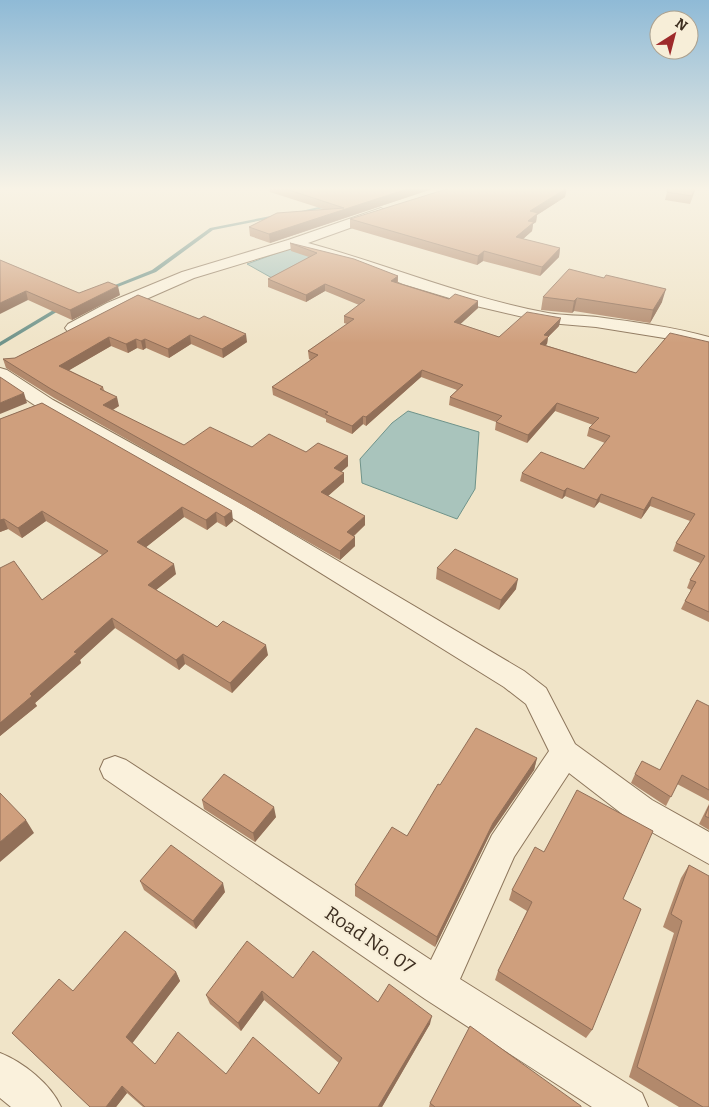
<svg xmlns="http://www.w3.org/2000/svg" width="709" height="1107" font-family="Bitter,serif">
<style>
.water{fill:#a9c4bc;stroke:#6f938a}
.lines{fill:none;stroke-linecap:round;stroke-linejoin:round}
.stream{fill:#6f938a;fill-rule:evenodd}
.street-casing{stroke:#8d765c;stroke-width:2}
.street{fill:#faf1dc;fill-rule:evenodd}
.wall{fill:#b2896c}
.shaded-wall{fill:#916f58}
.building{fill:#cf9f7d;stroke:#916f58}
.labels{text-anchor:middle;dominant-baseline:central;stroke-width:4;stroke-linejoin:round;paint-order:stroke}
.near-street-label{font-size:19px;fill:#3d2e20;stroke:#f7eed8}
</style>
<rect width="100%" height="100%" fill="#f0e4c8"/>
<!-- water -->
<path class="water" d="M291,248l27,9 -46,21 -25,-14z
M408,411l71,21 -4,57 -18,30 -95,-36 -2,-24 32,-36z"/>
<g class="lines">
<!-- stream -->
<path class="stream" d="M327,205l2,1v1l-34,7 -2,-1z
M276,215l2,1v1l-65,13 -57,42 -46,18 -5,-1 47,-19 58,-42z
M60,306l5,1 -65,39v-4z"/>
<!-- street casing -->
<g class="street-casing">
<path id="street" d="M381,208l7,4 -2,3 -78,28c81,22 158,55 240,70 16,3 33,2 49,4 38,5 76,10 112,20v11l-26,-7 -87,-14 -47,-4 -73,-17 -73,-22 -47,-19 -63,-17 -99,30 -75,33 -39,21h-12l-3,-4 3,-4 39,-21 75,-31 106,-32z
M0,368l7,2 46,30 192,106 279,165 22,17 29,56 77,56 57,32v32l-79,-44 -61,-47 -55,84 -54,122 182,114 6,14h-56l-167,-108 -321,-221 -4,-9 4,-9 11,-4 11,4 305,200 61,-125 57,-84 -23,-47 -22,-17 -275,-171 -190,-108 -39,-26z
M0,1053c23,9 51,31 61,54h-50l-11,-9z"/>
</g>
<!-- street -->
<use href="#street" class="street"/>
</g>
<!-- wall -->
<path class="wall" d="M269,188h166l-165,55 -20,-7 -1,-9 74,-18 -53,-17z
M668,188h28l-6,16 -25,-4z
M565,197l-28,18 -1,7 -3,2 -1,7 -9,8 37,9 -1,9 -19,19 -57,-15 -6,4 -127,-37v-9z
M290,243l108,33v7l80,25 -18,16 39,13 60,-11 -11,11 -1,7 -2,1 91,28 73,-31v280l-28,-13 4,-8 6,-11 -4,-2 3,-8 10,-17 -27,-12 3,-8 14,-22 -40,-15 -9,13 -42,-17 -5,6 -29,-12 -3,3 -42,-18 2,-8 62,-4 21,-26 -18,-7 2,-8 4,-3 -38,-14 -28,32 -32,-13 1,-8 -47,-17 1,-8 7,-7 -36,-13 -55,49 -3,-2 -11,10 -26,-12v-3l-9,-4 -44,-20 -1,-8 39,-27 -2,-1 -1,-8 39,-27 -3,-1v-7l15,-11 -34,-14 -19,11 -38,-15v-8l41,-22 -18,-6z
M0,260l79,33 41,2 -48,25 -44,-20z
M138,295l109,47 -24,16 -32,-14 -22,14 -23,-10 -3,2 -6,-2 -9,5 -17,-7 -42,24 34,17 1,3 15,16 -6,4 71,35 68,2 96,9v10l-7,6 3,1v9l-16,14 37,29 -11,11 1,1v9l-15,14 -286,-162 -48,-30 -3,-9 12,-1z
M543,297l119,5 -12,21 -76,-12 -2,2 -31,-3z
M42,403l191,118 -7,6 -9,-5 -10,8 -23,-13 -38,30 30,27 -20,16 61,37 51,28 -36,38 -47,-29 -6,6 -64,-42 -35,32 1,3 -46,40 2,3 -37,30v-168l42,32 60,-45 -56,-34 -24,17 -14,-9 -8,3v-113z
M437,568l79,21 -17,21 -63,-31z
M709,706v95l-32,-17 -11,22 -35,-23 4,-9 25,-4z
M537,758l-3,12 -44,64 -55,113 -80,-51v-11l52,-49 33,-51z
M202,800l74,17 -21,25 -51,-33z
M709,804v26l-10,-6z
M689,865l20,242h-30l-50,-30 45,-144 -11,-6 18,-49z
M140,881l85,11 -29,37 -52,-39z
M512,890l111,9 -31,131 -6,8 -91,-58 3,-9 29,-60 -18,-11z
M176,972l4,9 -48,62 23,21 71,10 93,20 20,-31 -75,-63 -23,31 -31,-27 -4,-9 87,-17 85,24 52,22 -48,83h-239l-16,-14 -11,14h-26l-78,-74 61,-42z
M430,1103l151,4h-152z"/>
<!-- shaded-wall -->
<path class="shaded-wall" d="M410,188h25l-165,55 -1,-9z
M567,188l-2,9 -28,18 -1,7 -3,2 -1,7 -17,15 1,-9 14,-26z
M560,248l-1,9 -19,19 2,-9z
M484,251l-1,10 -6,4 1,-9z
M398,276l-1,8 -6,-3z
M325,284v7l-19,11v-7z
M118,286l2,9 -48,25 -2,-10z
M666,289l-4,13 -12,21 3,-13z
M26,291l2,9 -28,14v-11z
M577,298l-3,13 -2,2 2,-12z
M478,301v7l-24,22v-8z
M561,318l-2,8 -11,11 -1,7 -8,7 1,-7 4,-9z
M246,334l1,8 -24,16 -1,-9z
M190,335l1,9 -22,14 -1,-9z
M109,337l2,9 -50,29 -2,-9z
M136,339l1,9 -9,5 -2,-9z
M145,339l1,9 -3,2 -2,-9z
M422,370l-1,7 -55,49v-9z
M24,393l3,10 -27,11v-11z
M117,397l2,9 -14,8 -2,-9z
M557,403l-2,8 -28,32 1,-8z
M363,416v8l-11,10v-8z
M348,456v10l-14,12v-10z
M344,473v9l-23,20v-10z
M567,488l-2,8 -3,3 2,-8z
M601,494l-2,8 -5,6 3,-8z
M652,497l-2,9 -9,13 3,-9z
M182,507l2,10 -44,35 -3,-10z
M42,511l4,10 -24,17 -4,-10z
M232,511l1,10 -7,6 -2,-10z
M216,512l1,10 -10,8 -1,-10z
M365,516v9l-18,17v-10z
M4,519l4,10 -8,3v-12z
M355,537v9l-15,14v-9z
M174,564l2,10 -25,20 -3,-9z
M518,579l-2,10 -17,21 2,-10z
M112,618l3,10 -35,32 1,3 -46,40 2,3 -37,30v-13l74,-71z
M266,645l2,10 -36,38 -2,-10z
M183,654l2,10 -6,6 -3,-10z
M537,758l-3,12 -44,64 -55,113 2,-10 56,-114z
M274,807l2,10 -21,25 -2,-9z
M26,820l8,13 -34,29v-20z
M223,883l2,9 -29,37 -3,-8z
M176,972l4,9 -49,64 -5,-8z
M262,991l2,9 -23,31 -3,-8z
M432,1016l-2,8 -48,83h-4z
M122,1086l5,7 -11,14h-10z"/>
<!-- building -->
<path class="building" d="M283,188h127l-141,46 -20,-7 28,-14 67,-5z
M450,188h117l-37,23 8,2 -10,8 6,1 -18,15 44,11 -18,19 -58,-16 -6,5 -128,-37z
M668,188h27l-3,8 -25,-4z
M290,243l64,16 44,17 -7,5 58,18 6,-5 23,7 -24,21 45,15 28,-25 34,6 -17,17 5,1 -9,8 96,29 34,-40 39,9v270l-24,-11 11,-19 -6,-2 15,-24 -29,-13 19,-29 -43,-17 -8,13 -43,-16 -4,6 -30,-12 -3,3 -42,-18 19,-21 43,17 26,-33 -21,-8 10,-10 -42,-15 -29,32 -32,-13 6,-6 -52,-19 13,-12 -41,-15 -56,47 -3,-1 -11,10 -27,-12 3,-2 -11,-5 -45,-20 46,-32 -10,-4 46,-32 -10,-3 21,-16 -40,-16 -19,11 -38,-16 49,-26z
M0,260l79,33 29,-11 10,4 -48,24 -44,-19 -26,12z
M569,269l35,9 2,-3 60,14 -13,21 -76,-12 -3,3 -31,-4z
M138,295l61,24 5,-3 42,18 -24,15 -32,-14 -22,14 -23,-10 -4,2 -5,-2 -10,5 -17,-7 -50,29 44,21 -3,2 17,8 -14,8 81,40 26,-18 42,20 17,-13 37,18 12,-9 30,13 -14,12 10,5 -23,19 44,24 -18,16 8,5 -15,14 -289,-162 -48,-30 12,-1z
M0,377l24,16 -24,10z
M42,403l190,108 -8,6 -8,-5 -10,8 -24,-13 -45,35 37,22 -26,21 69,42 6,-6 43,24 -36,38 -47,-29 -7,6 -64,-42 -38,34 3,1 -47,41 2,2 -32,27v-155l14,-7 28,39 66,-49 -66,-40 -24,17 -14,-9 -4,1v-101z
M455,549l63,30 -17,21 -64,-32z
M697,700l12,6v84l-27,-15 -11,22 -36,-23 7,-13 18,9z
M476,728l61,30 -44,65 -56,114 -82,-52 37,-58 15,9 31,-52 2,1z
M224,774l50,33 -21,26 -51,-33z
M577,790l76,41 -30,68 18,10 -49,121 -94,-59 34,-69 -20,-12 23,-43 9,5z
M0,793l26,27 -26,22z
M709,806v12l-4,-2z
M171,845l52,38 -30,38 -53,-40z
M689,865l20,11v231h-6l-66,-40 45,-146 -11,-7z
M125,931l51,41 -50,65 29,27 23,-32 48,42 27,-37 66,57 23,-36 -80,-67 -24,32 -32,-28 41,-54 46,37 20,-27 65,51 11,-18 43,32 -54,91h-233l-23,-21 -16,21h-16l-78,-74 47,-54 14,12z
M470,1026l111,80v1h-146l-5,-4z"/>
<!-- sky -->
<linearGradient id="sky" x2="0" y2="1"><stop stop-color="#8fbad6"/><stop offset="0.55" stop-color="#f8f3e6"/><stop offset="1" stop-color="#f8f3e6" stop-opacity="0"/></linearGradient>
<rect width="709" height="343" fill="url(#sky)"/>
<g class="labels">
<!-- near-street labels -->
<g class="near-street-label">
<text transform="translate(370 940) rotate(34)">Road No. 07</text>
</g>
</g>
<!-- north arrow -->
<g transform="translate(674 35) rotate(36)"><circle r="24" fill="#f7eed8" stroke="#ada18e"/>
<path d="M0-4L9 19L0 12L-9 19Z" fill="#9e2a2b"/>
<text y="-8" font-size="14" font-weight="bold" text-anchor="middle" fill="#3d2e20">N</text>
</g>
</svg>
